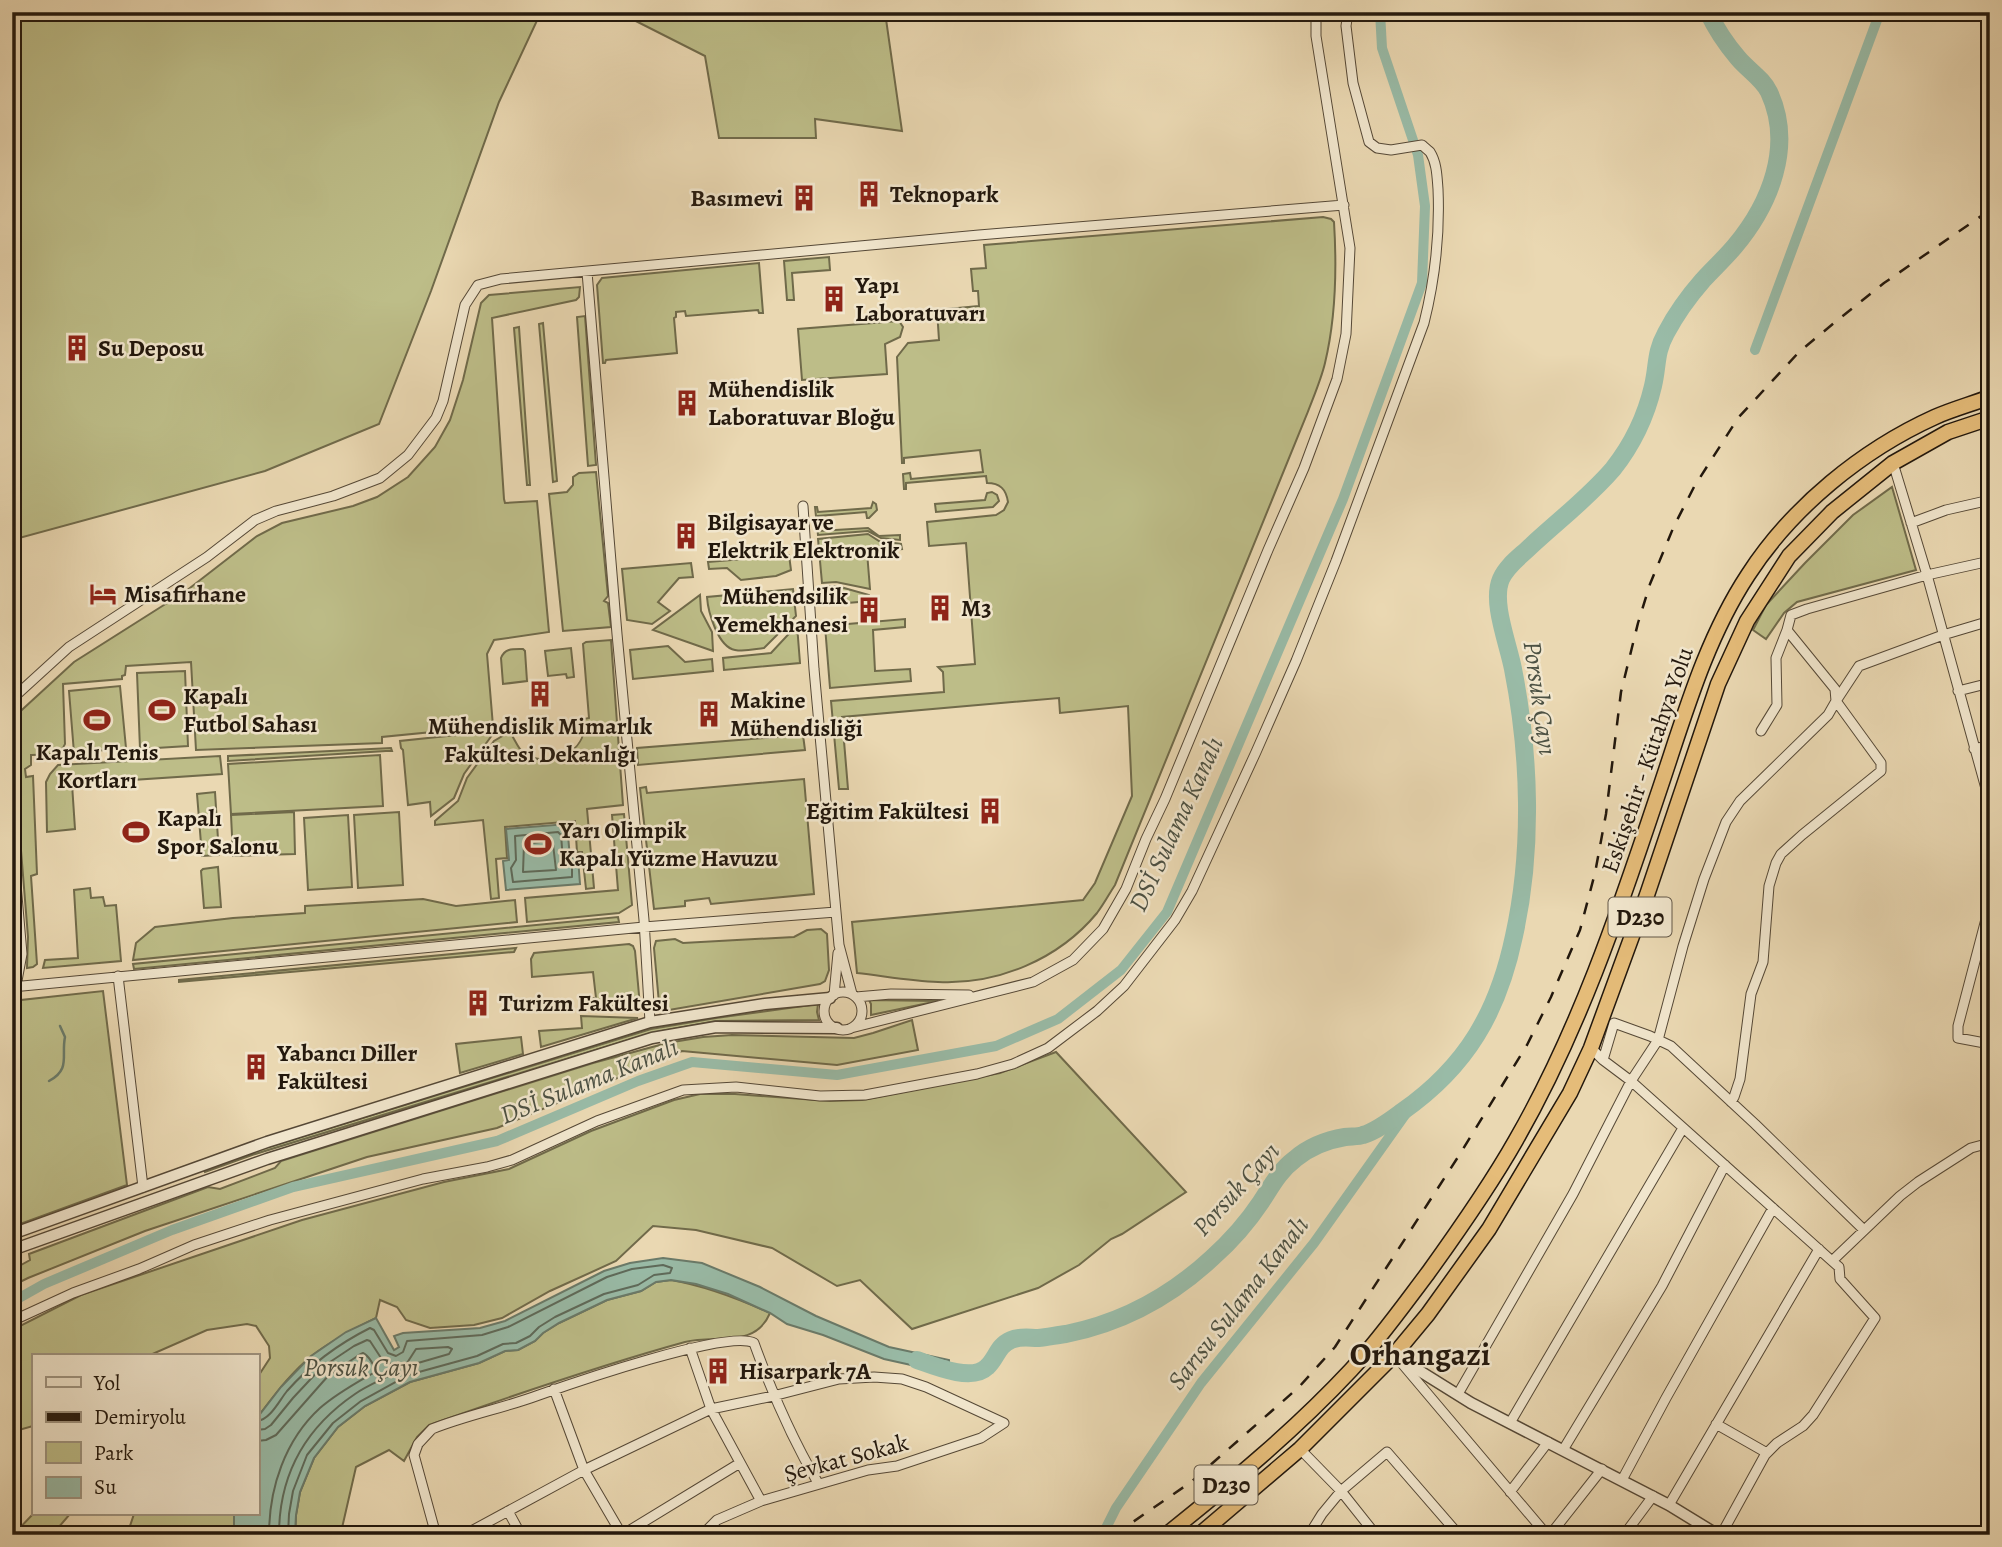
<svg xmlns="http://www.w3.org/2000/svg" width="2002" height="1547" font-family="Alegreya,serif">
<style>
.green{fill:#bdbd88;stroke:#706a4a;stroke-width:2}
.water{fill:#99bba7;stroke:#6a7a69;stroke-width:2}
.lines{fill:none;stroke-linecap:round;stroke-linejoin:round}
.shore{stroke:#5e6a5a;stroke-width:2}
.stream{stroke:#6a7a69;stroke-width:2.5}
.canal{stroke:#99bba7;stroke-width:10}
.river{stroke:#99bba7;stroke-width:18}
.minor-casing{stroke:#554836;stroke-width:11}
.tertiary-casing{stroke:#554836;stroke-width:13}
.trunk-casing{stroke:#23180d;stroke-width:17}
.minor{stroke:#f1e6cd;stroke-width:9}
.tertiary{stroke:#f1e6cd;stroke-width:10}
.trunk{stroke:#e5bc79;stroke-width:14}
.rail{stroke:#23180d;stroke-width:2.5;stroke-dasharray:12 12;stroke-linecap:butt}
.labels{text-anchor:middle;dominant-baseline:central;stroke-width:5;stroke-linejoin:round;paint-order:stroke}
.shield{fill:#f1e6cd;stroke:#615647;stroke-width:2}
.shield-label{font-size:23px;font-weight:bold;fill:#23180d}
.poi-label{font-size:24px;font-weight:bold;fill:#23180d;stroke:#f1e6cd;text-anchor:start}
.street-label{font-size:24px;fill:#23180d;stroke:#f1e6cd}
.water-label{font-size:26px;font-style:italic;fill:#4c5143;stroke:#f1e6cd}
.district-label{font-size:32px;font-weight:bold;fill:#23180d;stroke:#f1e6cd}
</style>
<rect width="100%" height="100%" fill="#ead8b2"/>
<filter id="stains"><feTurbulence type="fractalNoise" baseFrequency=".00286" numOctaves="4"/><feColorMatrix values="0 0 0 0 .2 0 0 0 0 .09 0 0 0 0 .02 0 0 0 .5 -.17"/></filter>
<radialGradient id="worn" r=".72"><stop offset=".6" stop-color="#630" stop-opacity="0"/><stop offset="1" stop-color="#630" stop-opacity=".3"/></radialGradient>
<!-- green -->
<path class="green" d="M12,12h529l-42,90 -68,189 -52,133 -114,47 -253,69z
M618,12h267l17,119 -87,-12 1,19h-97l-14,-82z
M1323,217l8,2 3,3c3,48 2,95 -9,141 -4,17 -12,35 -18,51l-192,471c-6,9 -11,19 -18,28 -38,46 -99,72 -159,69 -27,-1 -54,-6 -81,-9l-5,-51 231,-22 12,-17 37,-87 -4,-90 -68,7 -1,-15 -217,19 6,72h-9l-8,-88 113,-9 -1,-20 -5,-5 37,-3 -9,-121 -37,3 -2,-24 69,-7 8,-5 4,-8c-2,-13 -8,-19 -21,-19l-1,-7 -80,7v6h-2l-1,-15 7,-1 1,6 72,-7 -3,-22 -76,8v5h-2l-5,-106 11,-14 31,-3 -2,-30 42,-4 -1,-15h-5l-2,-22 15,-1 -2,-23z
M829,257l1,13 -38,3 2,27h-7l-3,-39z
M759,263l4,50h-4l-1,-3 -72,6 -1,-5 -9,1v5l-2,1 3,35 -71,7 -1,3h-2l-6,-78 5,-7z
M580,287l-1,10 -3,3 -84,18 12,181 1,4 32,-2 12,131 -55,8 -7,14 6,72 -111,11v6l-186,7 -5,-88 -65,4 -1,9 -3,1v3l-59,5 2,60c-5,13 -21,10 -34,11v10l-6,4 1,8 7,-1 4,98 -6,2 6,88 -4,3 -6,1 1,-31 -11,-136v-34l-5,-20v-28l62,-57 112,-71 71,-55 25,-13 71,-17 24,-9 31,-20 27,-30 15,-27 13,-40 18,-77 8,-8z
M585,316l11,149 -8,1 -11,-149z
M899,321l4,6 -3,10 -15,7 2,30 -85,6 -4,-51z
M543,323l14,158 -4,1 -14,-158z
M519,327l11,158h-3l-13,-157z
M596,472l12,124 -4,5 4,2 3,24 -48,4 -14,-137 18,-2 6,-7v-8l6,-4z
M1892,487l24,83 -119,32 -13,11 -18,26 -13,-9 13,-25 39,-42 48,-48z
M992,492l5,3 2,6 -6,6 -57,5 -1,-8 50,-4 2,-7z
M873,502l3,2 1,6 -8,8h-2l-1,-6 -48,4 1,15 49,-3 11,8 21,-1v5l-19,-2 -13,-7 -50,4 -3,-28h2l1,5 53,-4z
M868,534l11,7 22,3 1,5 -35,3 3,37 -34,-7 -14,1 -4,-44z
M789,555l2,15 -15,6 -35,4 -14,-12 -18,1 -1,-7z
M691,563l2,14 -14,1 -21,24 12,9 -18,13 -25,-4 -5,-51z
M837,586l32,9 1,6 -46,4 -2,-18z
M793,589l3,27 -32,32c-9,1 -19,4 -29,2 -17,-3 -27,-38 -28,-53z
M700,595l1,16 11,21 1,19 -60,-21z
M905,619v8l-32,3 2,41 35,-2 1,12 -81,7 -5,-62z
M797,625l3,38 -76,7 -1,-12 48,-5z
M611,640l12,165 -36,4 7,79 -8,1 -4,-37h-5l-2,-31 -70,6 2,31 -11,1 3,39 -8,1 -8,-79 -48,5v-4l23,-20 9,-23 27,-37 12,-7h5c6,9 8,18 18,22 20,10 52,-2 55,-26 1,-4 0,-8 0,-11l5,-1 -6,-74 3,-2z
M668,646l17,16 27,-3 1,12 -80,8 -3,-29z
M571,648l3,29 -7,1 -1,-4 -18,2 -3,-25z
M523,649l2,2 2,30 -24,3 -2,-26c4,-10 12,-9 22,-9z
M185,671l3,75 -48,3 -3,-76z
M120,686l6,62 -52,5 -5,-62z
M495,731l-31,43 -10,24 -23,18 -1,-14 -22,3 -5,-55 -2,-2 -1,-7z
M803,735l2,15 -167,15 -1,-17z
M391,748l1,3h-6l-158,10v-5z
M380,755l3,51 -152,8 -3,-50z
M220,756l2,18 -150,10 3,45 -28,3 -1,-50 4,-8 8,-9z
M804,779l10,115 -103,10 -2,-6 -24,3v5l-31,3 -14,-121 6,-1 1,6z
M215,792l4,63 -17,1 -5,-62z
M294,812l1,42 -62,2 -2,-41z
M399,812l4,73 -45,3 -4,-73z
M624,814l8,91 -13,8 -92,9 -2,-24 93,-8 -6,-75z
M348,815l4,72 -44,3 -4,-72z
M218,867l3,40 -17,1 -3,-37 2,-2z
M90,888l1,10 12,-1 2,9 11,-1 5,56 -78,7 2,-8 33,-2 -4,-68z
M423,899l33,7 59,-6 2,22 -384,38 3,-17 19,-16 78,-9 72,-5v-7z
M618,917l1,5 -485,47 -1,-5z
M821,929l6,5 2,36 -4,11 -5,3 -151,26 -8,-3 -2,-4 -5,-55 2,-7 19,-2 8,4 111,-6 13,-7z
M629,944l4,2 2,5 5,55 -60,1v-8l16,-1 -3,-26 -61,5 -1,-18 3,-6z
M516,948l-2,4 -335,30v-2z
M103,991l24,194 -115,42v-226z
M869,1000l69,1 -67,14v-11z
M818,1004l-1,8 2,8 -103,1 -65,12 -399,122 -47,17 -1,-3 48,-17 399,-123 65,-11z
M581,1016l57,2 -97,29 -2,-16 43,-3z
M912,1020l6,30 -81,15 -155,-14 -185,77 -130,29 -222,74 -117,47 -16,8v-16l18,-10 -1,-6 179,-67 12,2 55,-21 6,-7 312,-98 74,-20 36,-6 29,-2 122,3 19,-5z
M521,1037l2,17 -63,19 -4,-29z
M1056,1052l130,140 -64,42 -11,5 -32,26 -41,23 -126,41 -52,-49 -23,6 -65,-38 -76,-18 -43,-4 -37,35 -66,30 -48,27 -28,7 -44,3 -24,-8 -9,-13 -17,-7 -4,18c-22,11 -43,22 -63,37 -22,17 -39,41 -56,63v-40l13,-20 -1,-12 -13,-20 -9,-2 -40,6 -59,26h-115v70l-21,6v-102l69,-35 221,-75 142,-38 65,-13 82,-38 83,-31 26,-6h35l95,7 32,-1 138,-27z
M671,1280c35,6 66,18 99,33 -15,36 -54,21 -85,29 -87,24 -171,53 -256,83l-12,12 -13,24 -15,-11 -33,17 -14,61 2,7h-49l1,-20 4,-23 14,-34 24,-31 27,-21 45,-24 69,-19 26,-12 13,-1 17,-9 8,-8 16,-10 48,-23 34,-9 15,-9z
M33,1514h37l-18,21h-39z
M134,1514h100v21h-104l-1,-6z"/>
<!-- water -->
<path class="water" d="M567,824l3,34h8l2,26 -74,6 -3,-29 6,-1 -3,-31z
M663,1258l39,5 58,24 56,29 73,31 60,13v6l-29,1 -36,-8 -61,-24 -36,-11 -17,-11 -42,-19 -32,-10 -25,-4 -15,2 -15,9 -34,9 -48,23 -16,10 -8,8 -17,9 -13,1 -26,12 -69,19 -45,24 -27,21 -24,31 -14,34 -4,23 -1,20h-61v-21h23v-96l24,-31 30,-31 35,-24 30,-14 18,32 5,-3 -5,-11 9,-3 77,-5 25,-7 99,-50 26,-8z"/>
<g class="lines">
<!-- shore -->
<path class="shore" d="M558,832l3,3 2,25 9,7v10l-59,5 -2,-14 5,-8 -1,-24z
M549,841l4,3 3,26 -33,2 1,-28z
M448,1347l4,2 -3,5 -38,11 -4,-2 9,-14z
M257,1421c13,-1 22,-20 30,-30 24,-27 51,-47 83,-63l4,2 14,23 8,3 7,-4 4,-11 75,-6 26,-8 99,-50 25,-8 31,-4 9,3 -2,5 -16,2 -16,10 -34,9 -49,23 -16,10 -9,9 -14,7 -13,1 -26,12 -69,19 -47,26 -28,22 -26,32 -14,36 -4,23 -1,21
M257,1430l8,-1 6,-4 22,-27 28,-30 33,-22 13,-6 3,1 13,20 16,6 -1,4c-14,8 -30,14 -43,23 -50,34 -76,80 -76,141
M257,1441l9,-1 10,-5 52,-59 31,-21 4,-2c5,2 13,14 12,19 -19,11 -38,21 -55,36 -35,32 -51,80 -51,127"/>
<!-- stream -->
<path class="stream" d="M49,1081c22,-12 12,-25 16,-44l-5,-11"/>
<!-- canal -->
<path class="canal" d="M1755,350l125,-338
M12,1302l32,-18 128,-54 121,-43 204,-46 141,-60 54,-19 145,13 159,-29 62,-27 63,-49 46,-58 176,-413 79,-216 3,-77 -7,-51 -36,-107 -2,-36
M1104,1532l12,-24 85,-125 113,-140 98,-138"/>
<!-- river -->
<path class="river" d="M917,1360c17,6 55,22 70,7 10,-9 10,-21 24,-27 9,-4 18,-2 27,-2 10,-1 19,-3 28,-4 55,-11 105,-38 146,-76 18,-16 35,-35 49,-56 10,-15 18,-31 34,-43 14,-12 32,-19 50,-22 6,-1 13,0 18,-2 14,-4 29,-16 40,-24 64,-45 95,-99 111,-175 19,-86 16,-181 -1,-267 -5,-26 -22,-67 -12,-90 6,-14 20,-23 31,-34 27,-25 57,-48 81,-76 19,-24 33,-53 40,-83 5,-21 2,-33 13,-53 10,-19 23,-37 37,-53 11,-12 22,-22 32,-34 35,-42 59,-100 34,-154 -6,-13 -21,-22 -31,-34 -12,-14 -22,-29 -30,-46"/>
<!-- minor casing -->
<g class="minor-casing">
<path id="minor" d="M587,272l30,362 27,286 6,102
M803,506l11,163 25,276 13,49
M1911,523l35,-13 44,-10
M1990,561l-63,14 63,228
M1958,691l32,-8
M12,699l57,-52 138,-90 48,-37 21,-9 57,-15 47,-18 28,-23 28,-37 7,-17 22,-96 13,-20 23,-6 478,-44 365,-30
M1761,731l16,-26 -1,-47 11,-28
M1974,749l16,-4
M12,838l10,116 -6,32
M1990,904l-32,122v12l32,6
M118,976l25,211
M12,987l632,-60 192,-15
M824 1011a19 19 0 1 1 38 0a19 19 0 1 1-38 0Z
M834,995l4,-42
M856,997l35,-3 78,1
M851,1028l182,-46 40,-22 30,-31 23,-40 20,-50 19,-40 103,-249 36,-82 33,-89 9,-45 4,-86 -34,-212v-24
M1591,1048l12,12 28,21 201,180 7,6 1,12 35,39 -62,97 -10,11 -26,17 -12,12 -44,80
M1603,1060l11,-37 36,13 21,10 84,78 109,106
M1731,1102l3,-5 6,-18 11,-85 12,-32 6,-76 7,-23 5,-9 21,-19 79,-64v-8l-45,-62 23,-35 84,-31 47,-14
M1832,1261l68,-65 18,-14 53,-34 15,-4 4,-3
M12,1321l61,-28 66,-24 55,-24 76,-25 153,-41 64,-12 25,-7 85,-39 86,-31 53,-3 84,9 45,-1 112,-21 36,-10 35,-16 49,-37 27,-25 51,-66 17,-29 64,-139 40,-91 40,-100 88,-238c11,-44 16,-88 14,-134 -1,-12 -1,-26 -8,-37 -1,-1 -7,-6 -8,-7l-31,5 -14,-2 -8,-6 -16,-59 -7,-57 2,-14
M690,1348l21,61 50,92
M1399,1360l148,175
M554,1389l30,81 38,65
M1458,1394l115,-200 58,-113 27,-41 25,-94 21,-67 22,-57 14,-21 88,-86 8,-14 -1,-12 -48,-59 4,-15 16,-6 120,-34 -34,-112
M1510,1423l173,-295
M1716,1424l51,29
M1300,1449l41,42 -19,23 -13,21
M1563,1450l99,-164 63,-121
M1622,1480l44,-82 107,-190
M1510,1492l38,-50
M1669,1505l150,-256
M508,1511l13,24
M436,1535l-22,-80 4,-11 14,-15c35,-14 72,-21 107,-34 34,-12 190,-66 215,-52 18,50 37,94 64,140
M464,1535l120,-65 127,-61 62,-13 66,-17 35,-2 28,2 24,8 78,36 -23,15 -84,28 -29,4 -107,31 -44,19 -15,15
M622,1535l118,-72
M1376,1535l-35,-44 46,-39 72,83
M1550,1535l52,-66
M1624,1535l29,-39"/>
</g>
<!-- tertiary casing -->
<g class="tertiary-casing">
<path id="tertiary" d="M12,1234l255,-92 383,-120 115,-18 65,-6
M12,1250l255,-91 385,-121 64,-11 121,1
M1394,1355l77,48 198,102 49,30"/>
</g>
<!-- trunk casing -->
<g class="trunk-casing">
<path id="trunk" d="M1166,1535c65,-52 129,-105 185,-165 28,-30 52,-64 77,-97 31,-43 62,-87 88,-133 62,-108 102,-226 141,-343 26,-76 47,-155 91,-222 44,-68 114,-125 187,-158 18,-8 37,-13 55,-20
M1199,1535l101,-86 94,-94 34,-41 61,-85 81,-136 21,-45 56,-153 71,-211 29,-63 42,-65 43,-44 61,-49 55,-31 42,-14"/>
</g>
<!-- minor -->
<use href="#minor" class="minor"/>
<!-- tertiary -->
<use href="#tertiary" class="tertiary"/>
<!-- trunk -->
<use href="#trunk" class="trunk"/>
<!-- rail -->
<path class="rail" d="M1114,1535l77,-53 108,-95 36,-40 123,-190 69,-112 24,-48 29,-67 15,-57 11,-59 15,-122 17,-69 12,-39 24,-58 20,-39 44,-69 61,-66 35,-29 50,-40 106,-73"/>
</g>
<!-- icons -->
<defs>
<g id="building-bare" transform="scale(2.1)"><path d="M-4-6H4V6H1V3H-1V6H-4ZM-2.5-4.3h1.7v1.8h-1.7ZM.8-4.3h1.7v1.8H.8ZM-2.5-1h1.7V.8h-1.7ZM.8-1h1.7V.8H.8Z" fill="#8f2418" stroke="#f1e6cd" stroke-width="2.5" paint-order="stroke"/></g>
<g id="hotel-bare" transform="scale(2.1)"><path d="M-6-4.5h1.5V1H6V5H4.5V3h-9V5H-6ZM-4 0a1.8 1.8 0 1 1 3.6 0ZM.5 0V-2.5h3Q6-2.5 6 0Z" fill="#8f2418" stroke="#f1e6cd" stroke-width="2.5" paint-order="stroke"/></g>
<g id="stadium-bare" transform="scale(2.1)"><path d="M0-5a6.5 5 0 1 0 0 10a6.5 5 0 1 0 0-10ZM-3.5-1.8h7v3.6h-7Z" fill="#8f2418" stroke="#f1e6cd" stroke-width="2.5" paint-order="stroke"/></g>
</defs>
<g fill-rule="evenodd">
<use href="#building-bare" x="869" y="194"/>
<use href="#building-bare" x="804" y="198"/>
<use href="#building-bare" x="834" y="299"/>
<use href="#building-bare" x="77" y="348"/>
<use href="#building-bare" x="687" y="403"/>
<use href="#building-bare" x="686" y="536"/>
<use href="#hotel-bare" x="103" y="594"/>
<use href="#building-bare" x="940" y="608"/>
<use href="#building-bare" x="869" y="610"/>
<use href="#building-bare" x="540" y="694"/>
<use href="#stadium-bare" x="162" y="710"/>
<use href="#building-bare" x="709" y="714"/>
<use href="#stadium-bare" x="97" y="720"/>
<use href="#building-bare" x="990" y="811"/>
<use href="#stadium-bare" x="136" y="832"/>
<use href="#stadium-bare" x="538" y="844"/>
<use href="#building-bare" x="478" y="1003"/>
<use href="#building-bare" x="256" y="1067"/>
<use href="#building-bare" x="718" y="1371"/>
</g>
<g class="labels">
<!-- shield labels -->
<g class="shield">
<rect x="1608.5" y="897.5" width="63" height="39" rx="5"/>
<rect x="1194.5" y="1465.5" width="63" height="39" rx="5"/>
</g>
<g class="shield-label">
<text x="1640" y="917">D230</text>
<text x="1226" y="1485">D230</text>
</g>
<!-- poi labels -->
<g class="poi-label">
<text x="890" y="194">Teknopark</text>
<text x="783" y="198" text-anchor="end">Basımevi</text>
<text x="855" y="285">Yapı<tspan x="855" dy="28">Laboratuvarı</tspan></text>
<text x="98" y="348">Su Deposu</text>
<text x="708" y="389">Mühendislik<tspan x="708" dy="28">Laboratuvar Bloğu</tspan></text>
<text x="707" y="522">Bilgisayar ve<tspan x="707" dy="28">Elektrik Elektronik</tspan></text>
<text x="124" y="594">Misafirhane</text>
<text x="848" y="596" text-anchor="end">Mühendsilik<tspan x="848" dy="28">Yemekhanesi</tspan></text>
<text x="961" y="608">M3</text>
<text x="183" y="696">Kapalı<tspan x="183" dy="28">Futbol Sahası</tspan></text>
<text x="730" y="700">Makine<tspan x="730" dy="28">Mühendisliği</tspan></text>
<text x="540" y="726" text-anchor="middle">Mühendislik Mimarlık<tspan x="540" dy="28">Fakültesi Dekanlığı</tspan></text>
<text x="97" y="752" text-anchor="middle">Kapalı Tenis<tspan x="97" dy="28">Kortları</tspan></text>
<text x="969" y="811" text-anchor="end">Eğitim Fakültesi</text>
<text x="157" y="818">Kapalı<tspan x="157" dy="28">Spor Salonu</tspan></text>
<text x="559" y="830">Yarı Olimpik<tspan x="559" dy="28">Kapalı Yüzme Havuzu</tspan></text>
<text x="499" y="1003">Turizm Fakültesi</text>
<text x="277" y="1053">Yabancı Diller<tspan x="277" dy="28">Fakültesi</tspan></text>
<text x="739" y="1371">Hisarpark 7A</text>
</g>
<!-- street labels -->
<g class="street-label">
<text transform="translate(1647 760) rotate(-71)">Eskişehir - Kütahya Yolu</text>
<text transform="translate(846 1458) rotate(-15)">Şevkat Sokak</text>
</g>
<!-- water labels -->
<g class="water-label">
<text transform="translate(1540 698) rotate(82)">Porsuk Çayı</text>
<text transform="translate(1176 824) rotate(-65)">DSİ Sulama Kanalı</text>
<text transform="translate(589 1081) rotate(-22)">DSİ Sulama Kanalı</text>
<text transform="translate(1236 1189) rotate(-48)">Porsuk Çayı</text>
<text transform="translate(1238 1303) rotate(-52)">Sarısu Sulama Kanalı</text>
<text x="361" y="1367">Porsuk Çayı</text>
</g>
<!-- district labels -->
<g class="district-label">
<text x="1420" y="1354">Orhangazi</text>
</g>
</g>
<!-- margin -->
<rect width="2002" height="1547" fill="none" stroke="#ead8b2" stroke-width="42"/>
<rect x="14" y="14" width="1974" height="1519" fill="none" stroke="#23180d" stroke-width="3.5"/>
<rect x="21" y="21" width="1960" height="1505" fill="none" stroke="#23180d" stroke-width="2"/>
<!-- legend -->
<rect x="32" y="1354" width="228" height="161" fill="#f1e6cd" stroke="#9f9480" stroke-width="2"/>
<rect x="46" y="1377" width="35" height="10" fill="#f1e6cd" stroke="#9f9480" stroke-width="2"/>
<text x="94" y="1390" font-size="21" fill="#23180d">Yol</text>
<rect x="46" y="1412" width="35" height="10" fill="#23180d" stroke="#9f9480" stroke-width="2"/>
<text x="94" y="1424" font-size="21" fill="#23180d">Demiryolu</text>
<rect x="46" y="1442" width="35" height="21" fill="#bdbd88" stroke="#9f9480" stroke-width="2"/>
<text x="94" y="1460" font-size="21" fill="#23180d">Park</text>
<rect x="46" y="1477" width="35" height="21" fill="#99bba7" stroke="#9f9480" stroke-width="2"/>
<text x="94" y="1494" font-size="21" fill="#23180d">Su</text>
<rect width="100%" height="100%" filter="url(#stains)"/>
<rect width="100%" height="100%" fill="url(#worn)"/>
</svg>
